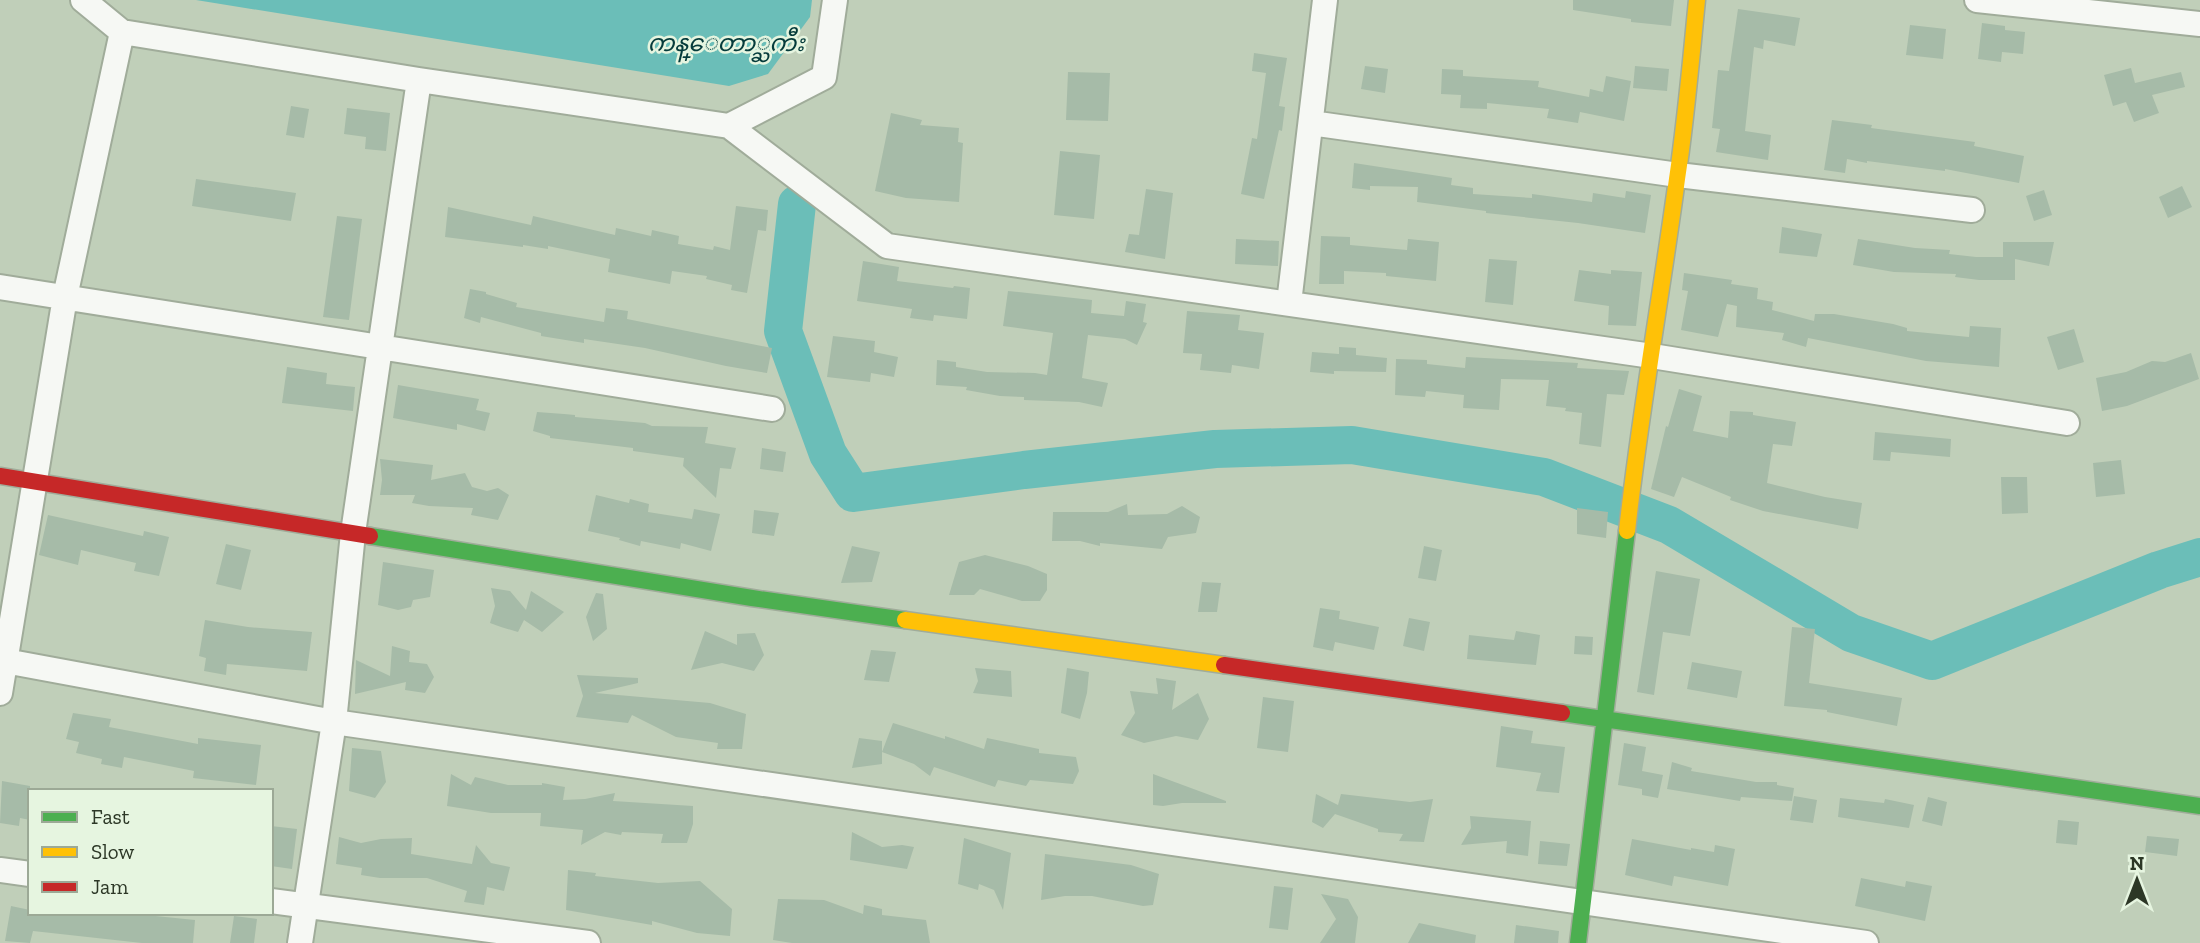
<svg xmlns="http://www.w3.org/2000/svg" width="2200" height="943" font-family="'Zilla Slab','Noto Sans Myanmar',serif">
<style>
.water{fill:#6bbeb8}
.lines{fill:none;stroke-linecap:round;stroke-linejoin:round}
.river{stroke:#6bbeb8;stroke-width:38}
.building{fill:#a6bba8}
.street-casing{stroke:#a0ac9a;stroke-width:28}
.fast-casing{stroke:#a0ac9a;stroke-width:19}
.slow-casing{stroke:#a0ac9a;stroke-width:19}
.jam-casing{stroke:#a0ac9a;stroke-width:19}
.street{stroke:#f6f8f4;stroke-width:24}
.fast{stroke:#4caf50;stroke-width:16}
.slow{stroke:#ffc107;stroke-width:16}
.jam{stroke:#c62828;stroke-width:16}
.labels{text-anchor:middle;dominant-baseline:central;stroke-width:5;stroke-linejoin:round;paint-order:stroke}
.water-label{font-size:24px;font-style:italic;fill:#053b3b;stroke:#e6f5e0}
</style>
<rect width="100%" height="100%" fill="#c0cfb9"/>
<!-- water -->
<path class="water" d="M196,0h616l-2,17 -42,57 -39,12z"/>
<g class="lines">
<!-- river -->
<path class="river" d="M797,204l-14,127 45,123 25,39 171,-23 191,-21 137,-4 192,32 125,48 182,108 81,28 227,-91 41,-13"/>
</g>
<!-- building -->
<path class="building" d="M1573,0h101l-3,26 -40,-4v-3l-58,-9z
M1738,9l62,9 -5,28 -31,-6 -1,9 -9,-2 -9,84 26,4 -3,25 -52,-8 4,-23 -8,-1 6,-58 11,1z
M1982,23l23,3v4l20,2 -2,22 -21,-2 -1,10 -23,-3z
M1910,25l36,4 -3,30 -37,-4z
M1254,53l33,5 -8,48 6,1 -3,24 -3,-1 -15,69 -23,-5 11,-56 5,1 9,-66 -14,-2z
M1365,66l23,3 -3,24 -24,-4z
M1635,66l34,3 -2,22 -34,-3z
M2131,68l4,15 46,-11 4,15 -33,8 7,18 -25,9 -8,-20 -13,4 -9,-31z
M1442,69l21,1v6l76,5 -1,6 51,10 1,-8 13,3 3,-16 25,5 -7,40 -44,-9 -2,11 -31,-5 2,-9 -62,-6v6l-27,-1 1,-13 -20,-1z
M1068,72l42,1 -2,48 -42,-1z
M291,106l18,3 -5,29 -18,-3z
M347,108l43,5 -4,38 -21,-2 1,-12 -22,-3z
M891,113l31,7 -2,5 39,3 -1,14 5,1 -4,59 -53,-4 -31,-7z
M1832,120l40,5 -1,3 104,14 -1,4 50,10 -5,27 -74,-14v2l-78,-10v2l-20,-4 -2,14 -21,-3z
M1060,151l40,4 -6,64 -40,-4z
M1354,163l98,15 -1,7 22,3v6l59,4v-4l60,8 1,-9 32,5 1,-7 25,4 -6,38 -67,-10 -92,-10v-2l-69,-9 1,-15 -48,-1v4l-18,-2z
M196,179l100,14 -5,28 -99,-15z
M2182,186l10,21 -24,11 -9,-21z
M1146,189l27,4 -8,66 -40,-7 4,-18 10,1z
M2044,190l8,25 -18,6 -8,-25z
M736,206l32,4 -2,21 -8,-1 -11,63 -16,-3 1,-5 -26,-6 1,-3 -35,-5 -2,13 -62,-12 2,-13 -62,-13v3l-25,-4v2l-78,-10 3,-30 83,18 2,-9 82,19 1,-7 35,8 1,-6 27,6 -1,8 35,6 1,-4 16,4z
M337,216l25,3 -13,101 -26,-3z
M1782,227l40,7 -5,23 -38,-4z
M1321,236l29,1v8l57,5 1,-11 31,3 -3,39 -50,-5v-3l-42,-2v13h-25z
M1236,239l43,2 -1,25 -43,-2z
M1858,239l57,9 35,2 -1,4 27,3h27v-15h51l-5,24 -34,-7v21h-36l-24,-3 1,-3 -62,-2 -41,-7z
M1489,259l28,2 -4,44 -28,-3z
M863,261l36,6 -2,14 56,7 1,-2 16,2 -3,31 -33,-4 -1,6 -23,-3 2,-9 -55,-8z
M1579,270l32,4v-4l31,2 -6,54 -28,-1 1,-19 -35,-5z
M1684,273l48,7 -1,4 27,4 -1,11 16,3 -1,8 42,11 1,-7h19l59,10 14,4v3l62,6 1,-11 31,2 -2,39 -73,-6 -118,-23 -2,9 -24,-7 2,-7 -48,-6 1,-21 -10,-2 -9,33 -37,-7 7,-39 -6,-1z
M470,289l16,3v2l31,9 -1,4 88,15 2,-14 22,3 -1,8 145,29 -5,25 -41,-7 -81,-18 -61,-9v4l-43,-7v-3l-60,-16 -1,6 -16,-5z
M1008,291l84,9 -1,13 33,3 2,-15 20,3 -3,18 4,1 -10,22 -12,-6 -37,-4 -6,43 26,5 -6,24 -23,-5 -55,-2v-3l-24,-1 -34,-6 1,-3 -31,-2 1,-25 19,2v5l31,5 48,1 12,2 6,-42 -50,-7z
M1187,311l53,4 -2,15 26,3 -5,36 -27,-4 -1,8 -31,-3 2,-16 -19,-1z
M2074,329l10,33 -26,8 -11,-33z
M833,336l42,5 -1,11 24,5 -4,20 -23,-4 -1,9 -43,-5z
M1339,347l17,1v7l31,3 -1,14 -52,-1v3l-24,-2 2,-20 27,2z
M2191,353l8,26 -72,27 -25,5 -6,-33 30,-6 26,-11 13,1z
M1466,357l112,6 -1,5 52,3 -5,24 -17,-1 -6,53 -22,-3 3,-31 -17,-2 1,-3 -20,-2 3,-26 -48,-1 -2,31 -36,-2 1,-13 -38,-4 -1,6 -30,-2 1,-36 31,1v4l38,4z
M287,367l40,6 -1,11 29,3 -2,24 -71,-8z
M398,385l81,14 -3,11 14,3 -5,18 -28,-7v6l-64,-12z
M1679,389l23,7 -9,35 35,7 2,-27 23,1v3l43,7 -4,24 -19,-2 -6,39 58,14 37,6 -4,26 -95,-18 -33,-11 1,-3 -49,-20 -8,20 -23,-8 15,-63 2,1z
M537,412l27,2 11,1v2l70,6 7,3 56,1 -3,16 31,5 -5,21 -11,-1 -4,30 -33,-32 1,-8 -51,-7v-3l-83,-10v-2l-17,-5z
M1875,432l76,7 -1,18 -59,-5 -1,9 -17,-1z
M762,448l24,4 -3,20 -23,-3z
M380,459l53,6 -2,15 34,-7 7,14 15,4 11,-3 11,7 -11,25 -27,-5 2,-7 -44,-2 -17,-3 3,-8h-35l2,-15z
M2121,460l4,34 -29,3 -3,-34z
M2001,477h26l1,36 -26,1z
M596,495l33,8 1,-4 19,5 -1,8 44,7 2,-10 26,5 -9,37 -30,-8 -1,6 -39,-8 -1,5 -21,-6 1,-2 -32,-7z
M1127,504l1,11 39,-1 15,-8 18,11 -4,16 -28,4 -6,12 -62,-6v3l-20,-5h-28l1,-29h55z
M1577,508l31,4 -2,26 -29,-4z
M754,510l25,3 -5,23 -22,-3z
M48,515l95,21 1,-5 25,6 -10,39 -25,-5 2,-8 -55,-13 -3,15 -39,-10z
M226,544l25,6 -10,40 -25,-6z
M852,546l28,6 -8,30 -31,1z
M1424,546l18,4 -6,31 -18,-3z
M985,555l43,11 19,8v16l-7,11h-18l-42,-12 -6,6h-25l10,-33z
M383,562l51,8 -4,27 -17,3 -2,7 -13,3 -20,-5z
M1656,571l44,8 -10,57 -27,-4 -9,63 -17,-3z
M1202,582l19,1 -4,29h-19z
M491,588l19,3 16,19 5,-19 33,21 -22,20 -18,-12 -6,12 -17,-5 -11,-4 5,-17z
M596,593l7,1 4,35 -14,12 -7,-24z
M1320,608l20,3 -1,8 40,8 -5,23 -39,-8 -2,9 -20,-4z
M1409,618l21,4 -6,29 -21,-5z
M205,620l43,7 64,5 -5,39 -80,-7 -1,11 -22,-4 2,-13 -7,-2z
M1792,627l23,2 -6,54 93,15 -5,28 -70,-14v-2l-43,-4z
M705,631l32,14v-11l18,-1 9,22 -10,16 -32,-8 -31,7z
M1516,631l24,4 -4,30 -69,-6 2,-24 45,5z
M1575,636l18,1 -1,18 -18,-1z
M392,646l18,5 -1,11 18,2 7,13 -9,16 -20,-3 1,-8 -51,12 1,-34 34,16z
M871,650l25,2 -7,30 -25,-2z
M1692,662l50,9 -5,27 -50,-9z
M975,668l36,3 1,26 -39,-4 5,-12z
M1067,668l22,4 -2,21 -7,26 -19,-6z
M577,675l61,3v5l-43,10 115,10 36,11 -4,35h-25l1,-6 -42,-6 -44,-22 -4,8 -52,-6 7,-21z
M1156,678l20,3 -4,29 26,-17 11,26 -11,21 -22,-4 -32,7 -23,-8 14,-22 -5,-22 28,3z
M1263,697l31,4 -6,51 -31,-4z
M73,713l38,6 -2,8 89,17v-6l63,7 -5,40 -63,-7 1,-7 -70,-14 -2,11 -21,-4 1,-5 -26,-6 3,-11 -13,-3z
M893,723l52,16v-3l39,13 3,-11 52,11v4l37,4 3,14 -6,13 -43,-4 -4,6 -28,-6 -3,7 -61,-20 -4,9 -16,-12 -32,-12z
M1501,726l32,5 -2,12 34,4 -6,46 -23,-2 5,-18 -45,-6z
M859,738l23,3v23l-30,4z
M1624,743l22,4 -4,24 21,4 -5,23 -16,-3v-6l-24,-4z
M352,748l29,3 5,31 -11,16 -26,-7z
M1672,762l20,6 -1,3 65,11h21v3l17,3 -2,13 -51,-4 -1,4 -73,-12z
M451,774l20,11 4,-8 33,8h34v-2l23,4 -2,13 22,-1 30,-6 -2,8 80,5v18l-6,19h-26l2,-9 -41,-2 -1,3 -16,-3 -24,13 2,-15 -43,-4 1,-13h-50l-44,-7z
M1153,774l73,27v2h-44l-19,3 -10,-1z
M2,781l28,5v34l-10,-2 -1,8 -19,-3z
M1316,794l22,11 3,-11 69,8 23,-3 -9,43 -25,-1 4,-7 -25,-2v-3l-43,-15 -12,14 -11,-6z
M1794,796l23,4 -4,23 -23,-3z
M1928,797l19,5 -5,24 -20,-5z
M1840,798l44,5 1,-4 29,6 -5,23 -71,-11z
M1470,816l61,5 -3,35 -22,-3 1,-12 -46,4 10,-17z
M2058,820l21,2 -2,23 -21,-2z
M271,826l26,3 -5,40 -21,-3z
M852,832l30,15 20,-2 12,2 -7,22 -57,-9z
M2147,836l32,3 -2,17 -32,-4z
M339,837l22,6 20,-4 31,-1 -1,16 61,10 4,-19 15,18 19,4 -6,24 -17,-4 -3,18 -20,-3 3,-11 -40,-13h-47l-19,-3 1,-7 -26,-4z
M964,838l47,15 -8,57 -9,-20 -15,-6 -1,6 -20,-6z
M1632,839l59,11v-2l23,4 1,-7 20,4 -7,37 -54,-10 -2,10 -47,-11z
M1540,841l30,3 -3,22 -29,-2z
M1045,854l86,11 28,9 -6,31 -10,1 -51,-10h-27l-24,4z
M568,870l28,3 -1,3 63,7 42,-2 32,28 -2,27 -33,-3 -45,-12v4l-86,-15z
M1861,878l44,9 1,-6 26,5 -7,35 -70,-15z
M1274,886l19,2 -5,42 -19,-2z
M1321,894l27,5 10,18 -3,26h-35l16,-24z
M778,899l46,1 39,14 1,-9 18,4v6l44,5 4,23h-138l-19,-3z
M11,906l19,4v3h96l69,7 -2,23h-51l-109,-12 -3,12 -25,-2z
M234,916l23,3 -3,24h-24z
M1419,923l57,12 -1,8h-67z
M1516,925l43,6 -1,12h-44z"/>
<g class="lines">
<!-- street casing -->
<g class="street-casing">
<path id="street" d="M83,0l39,32 297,48 310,46 158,120 765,110 415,67
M1977,0l223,24
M1311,123l367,52 294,35
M729,126l95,-49 11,-77
M0,287l772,122
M1289,303l36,-303
M0,660l334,62 1532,221
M0,693l65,-396 57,-265
M0,870l30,4
M271,901l317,42
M300,943l34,-221 19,-189 66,-453"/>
</g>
<!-- fast casing -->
<g class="fast-casing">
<path id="fast" d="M370,536l382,62 153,22
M1562,713l638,93
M1578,943l49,-412"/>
</g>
<!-- slow casing -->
<g class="slow-casing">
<path id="slow" d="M1627,531c13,-118 34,-234 50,-352 9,-59 14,-119 20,-179
M905,620l319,45"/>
</g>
<!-- jam casing -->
<g class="jam-casing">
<path id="jam" d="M0,476l370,60
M1224,665l338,48"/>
</g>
<!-- street -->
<use href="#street" class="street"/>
<!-- fast -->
<use href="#fast" class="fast"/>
<!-- slow -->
<use href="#slow" class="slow"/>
<!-- jam -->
<use href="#jam" class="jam"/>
</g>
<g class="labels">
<!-- water labels -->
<g class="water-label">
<text x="726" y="42">ကန္ေတာ္ႀကီး</text>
</g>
</g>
<!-- legend -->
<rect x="28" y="789" width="245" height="126" fill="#e6f5e0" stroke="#9ca996" stroke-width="2"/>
<rect x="42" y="812" width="35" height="10" fill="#4caf50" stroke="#9ca996" stroke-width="2"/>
<text x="91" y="824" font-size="21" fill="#2c3726">Fast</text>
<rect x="42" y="847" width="35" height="10" fill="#ffc107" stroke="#9ca996" stroke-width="2"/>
<text x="91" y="859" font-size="21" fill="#2c3726">Slow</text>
<rect x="42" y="882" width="35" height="10" fill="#c62828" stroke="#9ca996" stroke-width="2"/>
<text x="91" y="894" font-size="21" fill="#2c3726">Jam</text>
<!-- north arrow -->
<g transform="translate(2137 880)" stroke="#e6f5e0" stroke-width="5" paint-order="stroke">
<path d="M0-5L12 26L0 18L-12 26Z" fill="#2c3726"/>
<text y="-10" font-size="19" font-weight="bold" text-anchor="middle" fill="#2c3726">N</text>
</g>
</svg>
